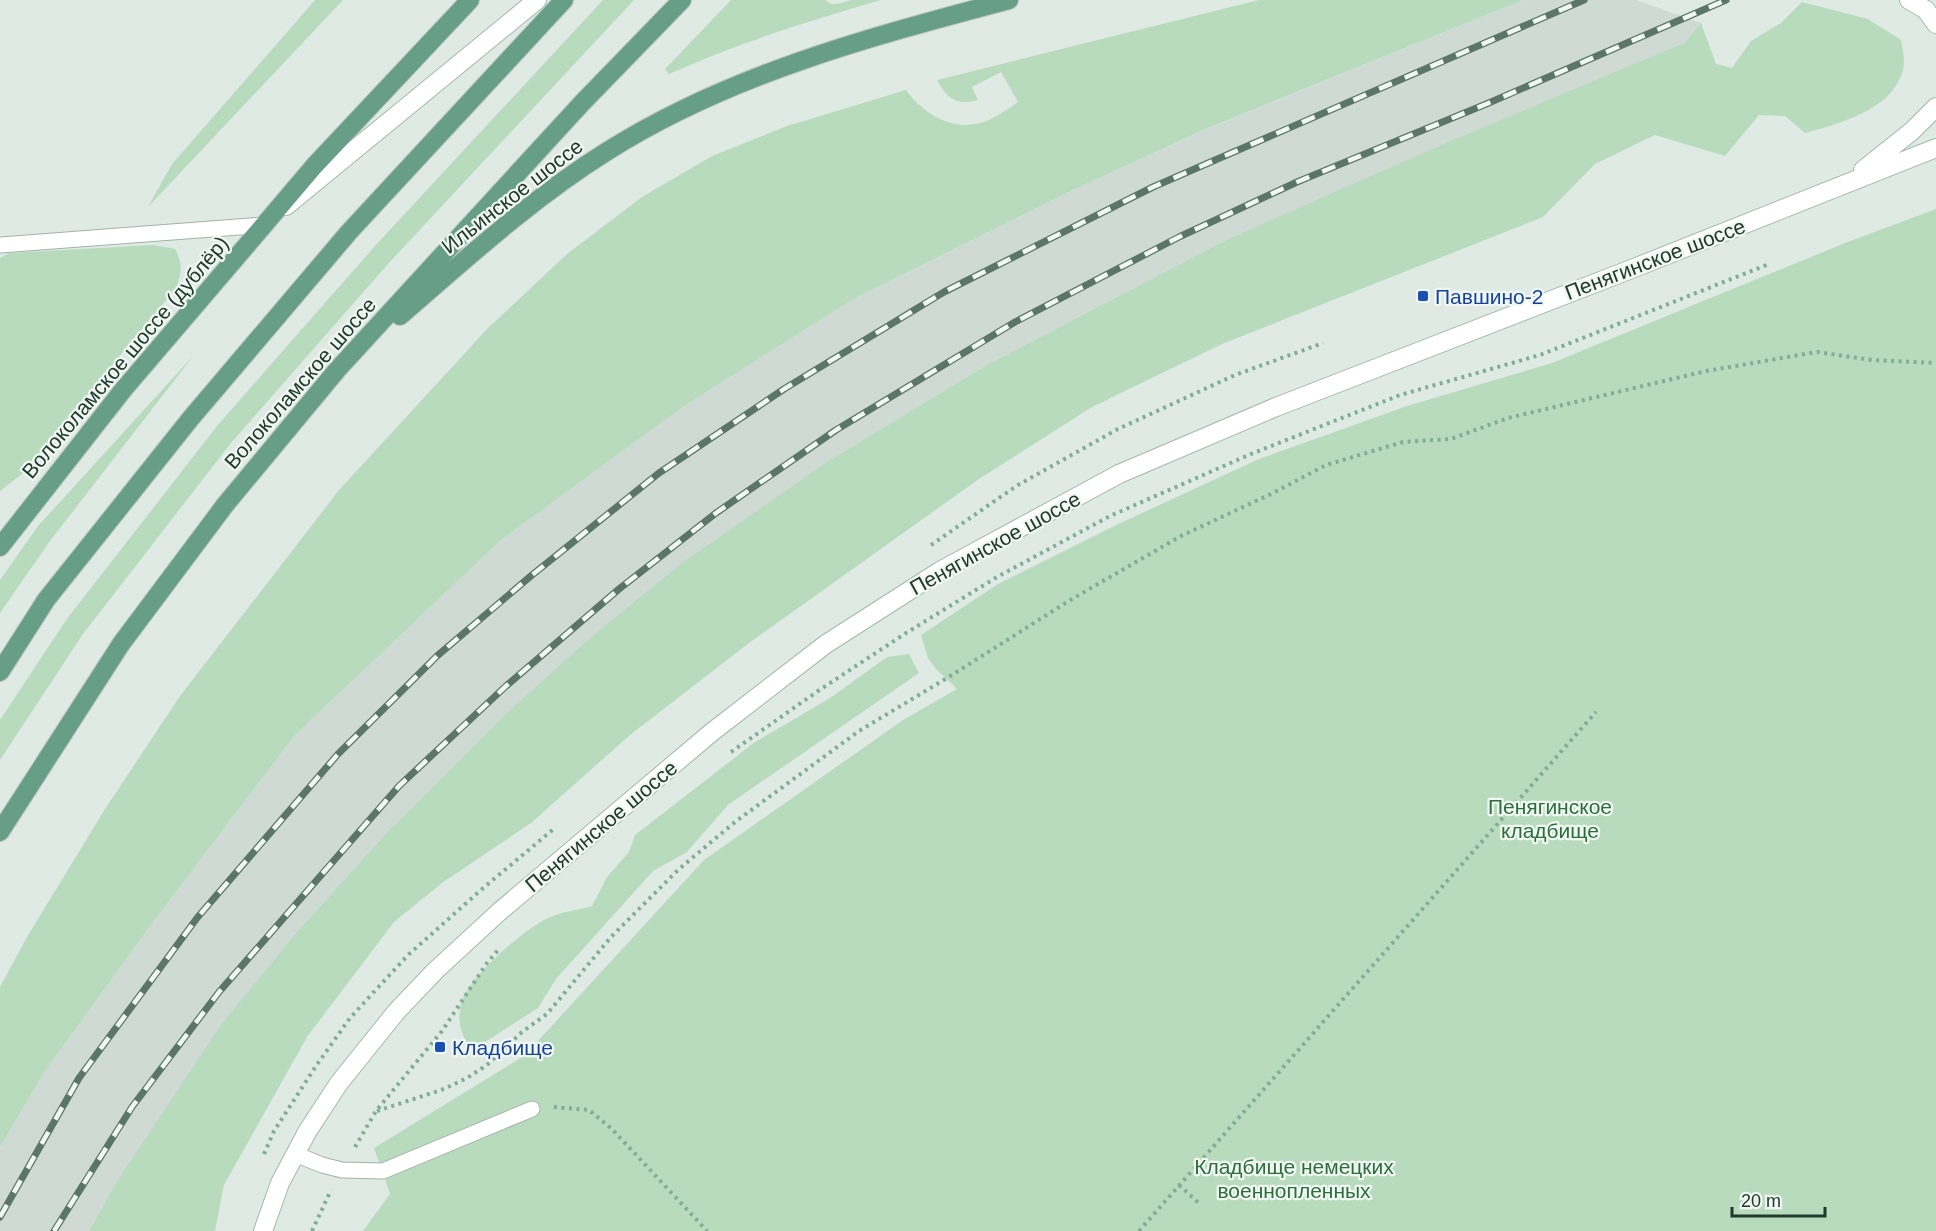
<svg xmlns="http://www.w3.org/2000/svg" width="1936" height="1231" font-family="Arial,sans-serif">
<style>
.built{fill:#cedad3}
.green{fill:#b9dbbd}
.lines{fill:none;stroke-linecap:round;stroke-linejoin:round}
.service-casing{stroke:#a3b1aa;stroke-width:17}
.secondary-casing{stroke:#a1b8ad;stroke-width:20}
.primary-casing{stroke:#bcc4c1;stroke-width:20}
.path{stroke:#81ac98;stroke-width:4;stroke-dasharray:3 4.5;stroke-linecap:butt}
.service{stroke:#fff;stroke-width:15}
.secondary{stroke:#fff;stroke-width:18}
.primary{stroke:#669e87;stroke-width:18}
.rail-casing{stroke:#5b756a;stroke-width:7}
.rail{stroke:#f0f7f2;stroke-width:4.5;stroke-dasharray:14;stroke-linecap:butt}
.transit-dot{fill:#1a4fb4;stroke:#f0f7f2;stroke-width:2}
.labels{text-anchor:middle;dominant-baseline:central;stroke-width:4.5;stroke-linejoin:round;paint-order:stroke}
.street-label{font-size:21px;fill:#21392f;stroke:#f0f7f2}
.transit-label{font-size:21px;fill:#164399;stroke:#f0f7f2;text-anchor:start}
.park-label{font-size:21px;fill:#2d6e3c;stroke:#f0f7f2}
</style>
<rect width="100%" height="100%" fill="#e0eae4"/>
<!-- built -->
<path class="built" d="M1523,0h113l65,23 -17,20 -456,196 -243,127 -155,94 -331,260 -108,108 -95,105 -180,250 -27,48h-89v-84l45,-76 108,-149 142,-187 206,-195 183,-134 171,-108 218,-108 136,-62z"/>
<!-- green -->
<path class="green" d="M315,0h28l-195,207 24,-43z
M603,0h31l-246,264 -157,179 -148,191 -83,126v-40l66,-100 151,-194 157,-179z
M731,0h94l6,4h7l13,-4h30c-72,21 -143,43 -212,74l-4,-5z
M1259,0h264l-315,128 -135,62 -218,108 -171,108 -183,134 -206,195 -142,187 -108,149 -45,76v-160l27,-50 78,-128 75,-113 159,-206 149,-162 79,-74 75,-57 70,-41 75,-30 119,-36c19,26 50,44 83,30 10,-5 20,-12 29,-18l-17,-30 -29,15 6,13c-21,6 -31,-1 -41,-20z
M1802,2l66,17 33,21c2,11 5,22 1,33 -12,38 -65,51 -97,60l-20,-17 -26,-1 -34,41 -70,-21 -60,29 -52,53 -321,127 -130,63 -113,72 -230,164 -119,92 -99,88 -89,60 -48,39 -87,115 -83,148 -9,46h-126l27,-48 105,-158 75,-92 95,-105 108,-108 90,-81 93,-76 148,-103 155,-94 243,-127 216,-95 240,-101 17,-20 15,41 16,4 19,-27 30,-18z
M1936,209v1022h-1573l27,-37 -16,-46 150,-92 180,-196 199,-140 54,-31 -21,-20 -8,-11 -7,-23 77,-51 118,-59 143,-66 148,-53 145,-43 293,-120z
M153,245l22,4c8,15 7,23 1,39l-154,186 -22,17v-233l9,-5z
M194,355l-144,186 -50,72v-33l38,-54z
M909,654l10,19 -191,132 -41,47 -34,19 -97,108 -18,29 -56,36 -12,4c-8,-13 -12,-23 -10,-39 2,-27 64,-80 88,-91 13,-6 30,-8 44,-12l15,-29 22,-25 6,-17 120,-93 75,-44 57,-41z"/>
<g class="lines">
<!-- service casing -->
<g class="service-casing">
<path id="service" d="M0,245l264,-20
M295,1154l27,11 20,5 41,1 149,-62"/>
</g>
<!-- secondary casing -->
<g class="secondary-casing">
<path id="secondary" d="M1909,0l17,10 10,14
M1863,170l49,-39 24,-24
M286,206l251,-206
M263,1231l17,-48 27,-51 32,-49 57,-71 39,-41 64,-59 213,-180 114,-88 114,-73 179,-97 157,-67 353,-137 307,-122"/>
</g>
<!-- primary casing -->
<g class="primary-casing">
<path id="primary" d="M400,316c66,-57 131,-117 206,-164 123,-78 264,-115 403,-152
M0,547l123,-157 141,-165 51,-60 155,-165
M0,672l46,-72 145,-182 158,-186 215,-232
M0,832l121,-188 104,-139 112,-135 245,-267 100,-103"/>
</g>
<!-- path -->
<path class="path" d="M931,545l87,-60 100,-56 117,-54 88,-32
M731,752l87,-61 88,-58 91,-56 113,-61 141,-62 149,-59 140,-40 229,-91
M554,1107l35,3 23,19 95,102
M377,1111l67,-22 23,-11 20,-13 35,-33 25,-18 64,-77 68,-68 56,-47 124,-91 93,-56 115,-73 114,-66 90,-42 55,-29 77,-23 48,-3 57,-21 198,-47 111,-19 55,8 64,3
M355,1147l21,-36 66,-80 45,-68 12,-14
M264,1154l10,-23 42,-65 34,-48 58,-63 74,-66 74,-62
M1179,1185l22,20
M312,1231l19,-41
M1139,1231l457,-519"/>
<!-- service -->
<use href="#service" class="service"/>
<!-- secondary -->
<use href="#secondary" class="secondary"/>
<!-- primary -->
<use href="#primary" class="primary"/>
<!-- rail casing -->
<g class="rail-casing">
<path id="rail" d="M0,1217l79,-139 118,-160 141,-164 99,-98 95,-81 127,-102 125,-84 160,-97 209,-105 431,-187
M54,1231l78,-124 87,-115 180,-206 107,-100 113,-97 97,-76 120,-83 179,-108 164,-85 118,-55 194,-80 235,-102"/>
</g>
<!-- rail -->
<use href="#rail" class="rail"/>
</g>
<!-- markers -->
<g class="transit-dot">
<rect x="1417" y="290" width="12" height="12" rx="3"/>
<rect x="434" y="1041" width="12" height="12" rx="3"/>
</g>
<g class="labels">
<!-- street labels -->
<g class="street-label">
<text transform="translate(512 196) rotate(-38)">Ильинское шоссе</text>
<text transform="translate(1655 259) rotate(-21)">Пенягинское шоссе</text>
<text transform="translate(125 357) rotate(-50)">Волоколамское шоссе (дублёр)</text>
<text transform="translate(300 383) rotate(-49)">Волоколамское шоссе</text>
<text transform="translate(995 543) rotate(-29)">Пенягинское шоссе</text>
<text transform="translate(601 826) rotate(-40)">Пенягинское шоссе</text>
</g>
<!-- transit labels -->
<g class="transit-label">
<text x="1435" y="296">Павшино-2</text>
<text x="452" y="1047">Кладбище</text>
</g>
<!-- park labels -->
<g class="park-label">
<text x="1550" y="806">Пенягинское<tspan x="1550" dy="24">кладбище</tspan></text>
<text x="1294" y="1166">Кладбище немецких<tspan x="1294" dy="24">военнопленных</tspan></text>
</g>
</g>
<!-- scale -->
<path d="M1732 1207v9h93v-9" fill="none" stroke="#21392f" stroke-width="3"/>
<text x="1741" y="1207" font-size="18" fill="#21392f" stroke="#f0f7f2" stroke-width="4.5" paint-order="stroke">20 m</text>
</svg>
